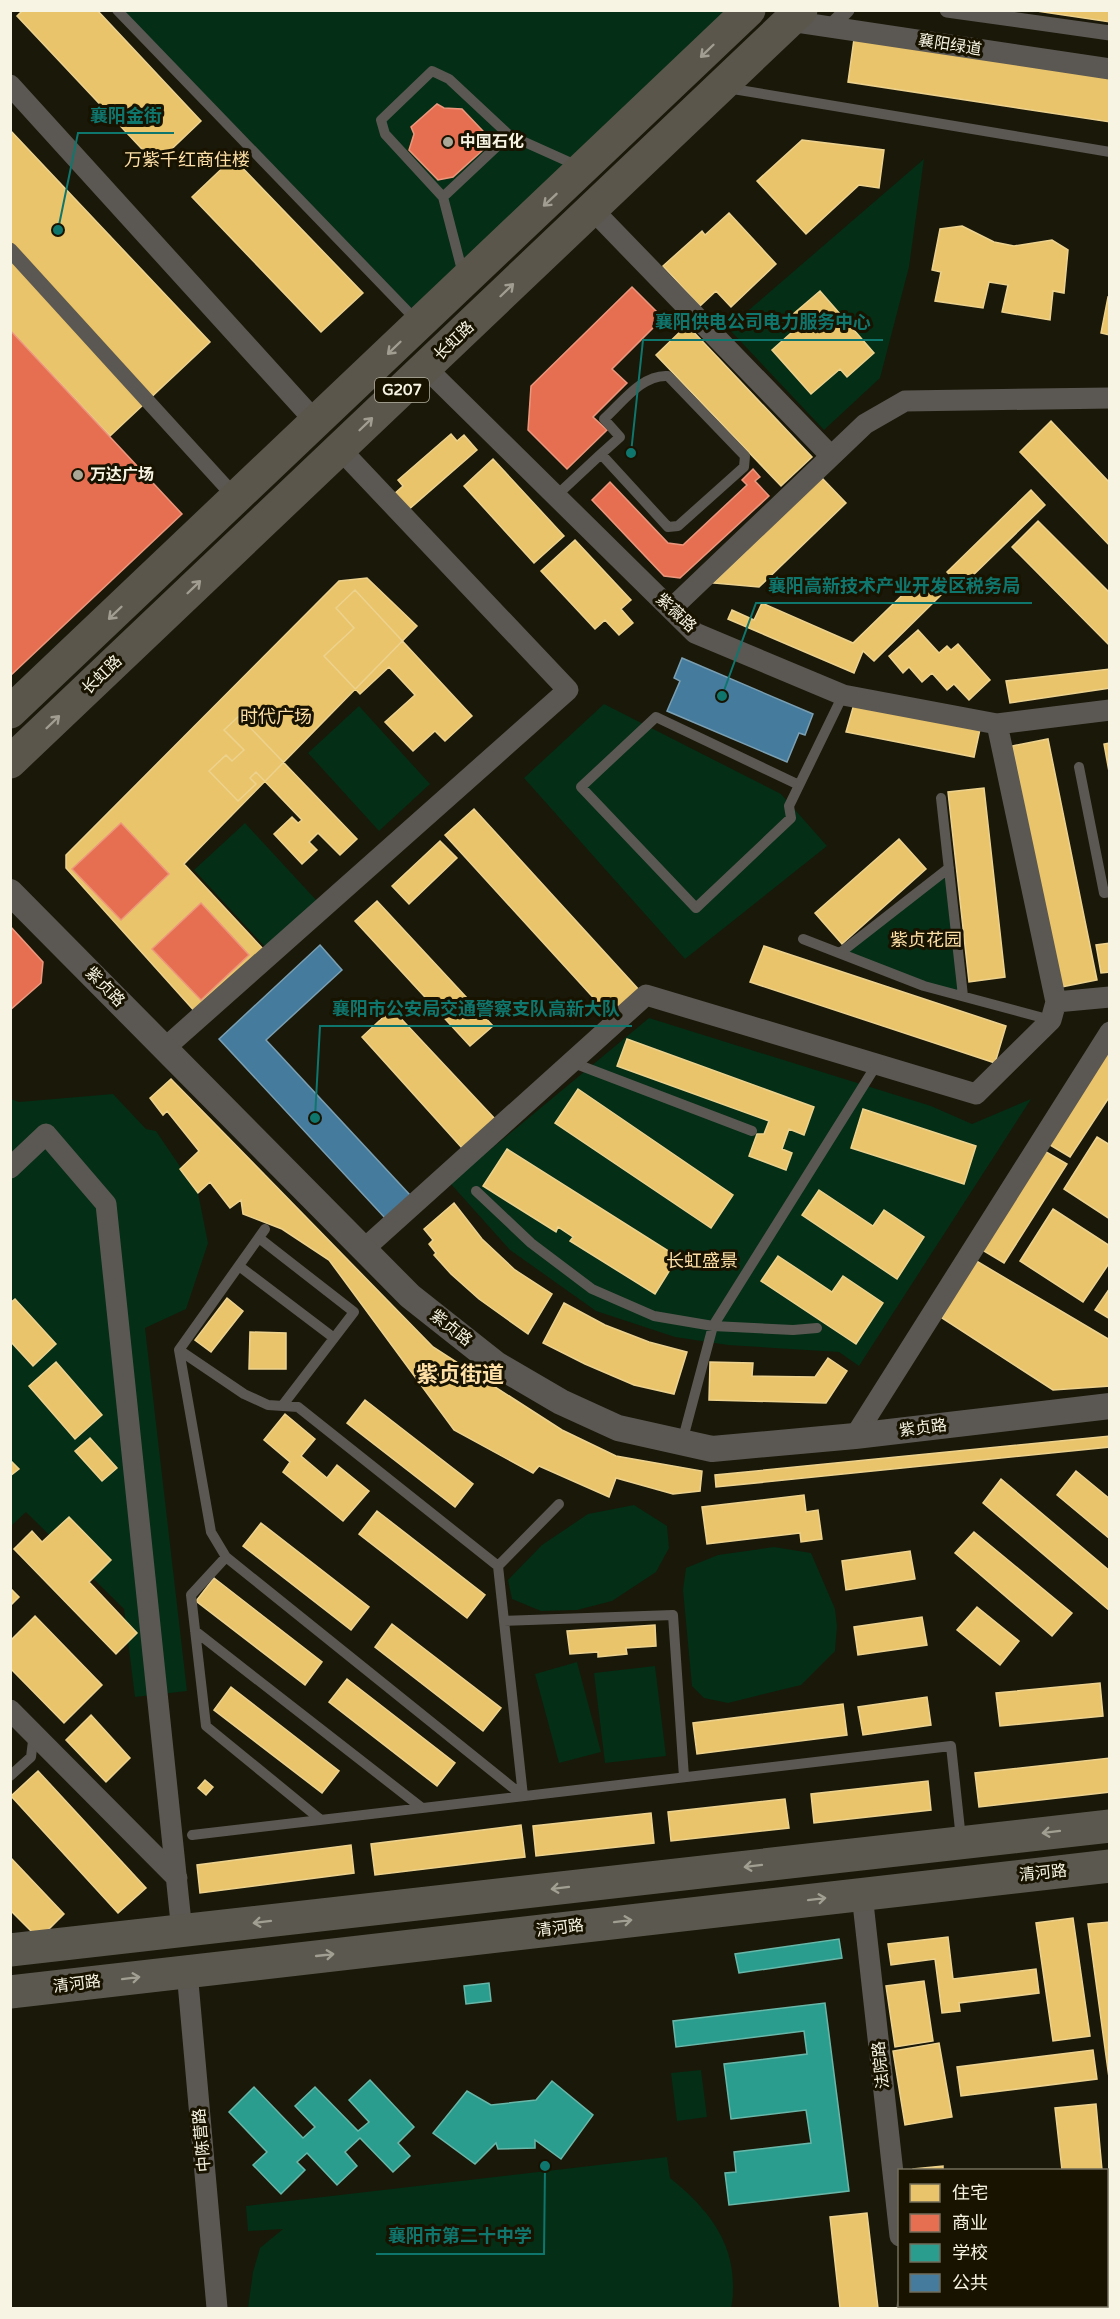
<svg xmlns="http://www.w3.org/2000/svg" width="1120" height="2319" font-family="'Varela Round','Noto Sans SC',sans-serif">
<style>
.green{fill:#042e15}
.homes{fill:#e9c46a;stroke:#edd28e;stroke-width:1.5}
.shops{fill:#e76f51;stroke:#ec977d;stroke-width:1.5}
.schools{fill:#2a9d8f;stroke:#68b7a8;stroke-width:1.5}
.public{fill:#457b9d;stroke:#7a9fb2;stroke-width:1.5}
.lines{fill:none;stroke-linecap:round;stroke-linejoin:round}
.service{stroke:#5b5853;stroke-width:10}
.pedestrian{stroke:#5b5853;stroke-width:15}
.minor{stroke:#5b5853;stroke-width:21}
.tertiary{stroke:#5b5853;stroke-width:26}
.primary{stroke:#5b584f;stroke-width:33}
.trunk{stroke:#5a564c;stroke-width:33}
.oneway{stroke:#a19d90}
.oneway2{stroke:#a19e92}
.poi-dot{fill:#aaa797;stroke:#181300;stroke-width:2}
.labels{text-anchor:middle;dominant-baseline:central;stroke-width:6;stroke-linejoin:round;paint-order:stroke}
.shield{fill:#181300;stroke:#b4b09f;stroke-width:1.5}
.shield-label{font-size:15px;font-weight:bold;fill:#f7f4e3}
.street-label{font-size:16px;fill:#f7f4e3;stroke:#181300}
.poi-label{font-size:16px;font-weight:bold;fill:#f7f4e3;stroke:#181300;text-anchor:start}
.neighbourhood-label{font-size:18px;fill:#fedfa6;stroke:#181300}
.district-label{font-size:22px;font-weight:bold;fill:#fedfa6;stroke:#181300}
.leader{fill:none;stroke:#0f766e;stroke-width:2}
.callout-dot{fill:#0f766e;stroke:#181300;stroke-width:2}
.callout-label{font-size:18px;text-anchor:middle;font-weight:bold;fill:#0f766e;stroke:#181300;stroke-width:6;stroke-linejoin:round;paint-order:stroke}
</style>
<rect width="100%" height="100%" fill="#1a1809"/>
<!-- green -->
<path class="green" d="M124,11h616l-322,304z
M924,159l-15,108 -29,111 -56,52 -96,-102z
M604,704l177,90 46,52 -142,113 -161,-181z
M359,706l71,78 -51,47 -71,-78z
M245,823l72,78 -51,47 -72,-78z
M949,868l14,128 -123,-43z
M649,1018l282,88 41,18 59,-25 -172,267 -20,-14 -111,-7 -53,-8 -79,-26 -86,-61 -60,-67z
M113,1094l33,35 10,2 42,62 10,50 -22,66 -41,19 42,363 -52,6 -11,-88 -98,-97 -15,14v-427l8,3z
M634,1505l33,21 2,22 -13,24 -44,29 -35,9 -36,1 -29,-12 -4,-19 34,-35 46,-31z
M774,1547l37,6 24,56 2,17 -2,25 -34,34 -73,18 -24,-5 -12,-12 -9,-96 3,-22 32,-13z
M577,1662l24,90 -42,11 -24,-89z
M655,1666l11,90 -61,7 -11,-90z
M701,2070l6,47 -30,4 -6,-48z
M667,2157l3,21c35,28 63,61 63,107 0,8 0,16 -2,23h-483l5,-36 7,-24 23,-19 -35,2 -2,-25z"/>
<!-- homes -->
<path class="homes" d="M23,10h74l104,111 -45,43 -139,-148z
M1030,10h80v12z
M854,39l256,39v44l-262,-40z
M10,130l200,212 -100,94 -100,-106z
M802,140l82,10 -5,38 -20,-3 -53,49 -49,-53z
M233,158l130,135 -42,39 -129,-135z
M729,213l47,51 -45,43 -15,-16 -16,15 -37,-40 39,-35 3,4z
M962,226l32,16 20,4 38,-6 16,10 -4,43 -11,-2 -3,29 -48,-8 6,-27 -19,-3 -6,26 -48,-7 6,-29 -9,-2 8,-41z
M820,291l54,62 -27,24 -7,-8 -29,25 -39,-44 28,-25 -8,-10z
M1108,297l2,1v37l-9,-2z
M687,325l125,132 -31,29 -125,-131z
M1051,421l59,62v63l-90,-94z
M451,434l6,7 7,-6 13,15 -70,61 -14,-16 10,-9 -5,-6z
M493,459l71,77 -30,27 -70,-77z
M822,478l24,25 -87,84 -46,-4z
M1031,490l14,15 -84,82 -14,-15z
M1038,521l72,72v53l-98,-99z
M575,540l56,60 -10,9 12,14 -14,12 -14,-15 -10,9 -54,-58z
M922,576l19,19 -67,66 -11,-10 -9,22 -126,-54 4,-9 22,10 8,-17 91,40z
M367,578l50,48 -233,238 80,86 -67,64 -131,-146v-13l273,-274z
M355,590l117,126 -27,25 -10,-10 -22,20 -28,-29 30,-27 -26,-28 -29,27 -36,-38 30,-28 -18,-20z
M918,630l21,23 8,-7 4,4 7,-6 32,36 -21,20 -15,-16 -7,6 -15,-17 -10,9 -13,-15 -6,6 -14,-17z
M1110,669v19l-100,15 -4,-22z
M854,704l126,25 -6,28 -128,-25z
M239,716l118,123 -17,16 -22,-22 -9,9 8,8 -15,14 -28,-30 18,-17 6,6 4,-3 -46,-48 -6,6 6,6 -18,17 -29,-30 17,-16 6,6 12,-11 -20,-20z
M1048,739l49,241 -36,7 -49,-241z
M1110,743v34l-6,-33z
M984,788l21,189 -36,5 -21,-190z
M474,809l166,182 -29,26 -166,-182z
M899,839l27,30 -84,75 -27,-31z
M440,841l17,17 -48,46 -17,-18z
M377,901l116,125 -23,20 -115,-125z
M1110,943v29l-9,1 -5,-28z
M764,946l242,80 -11,37 -245,-81z
M392,1009l103,110 -33,29 -100,-111z
M627,1039l187,68 -10,28 -15,-6 -7,20 10,4 -6,17 -37,-14 8,-22h7l5,-13 -152,-55z
M1110,1045v51l-40,61 -25,-15z
M171,1079l262,268 129,83 54,26 86,15 -2,20 -27,3 -57,-16 -7,19 -70,-31 -6,7 -79,-43 -125,-170 -47,-31 -39,-15 -2,-14 -11,8 -20,-26 -12,11 -18,-24 19,-18 -32,-40 -4,4 -13,-17z
M578,1089l155,106 -22,33 -156,-105z
M863,1109l113,37 -12,38 -113,-36z
M1097,1137l13,8v74l-46,-30z
M507,1149l171,108 -23,37 -85,-53 3,-4 -15,-10 -2,5 -73,-46z
M1041,1149l26,15 -63,99 -25,-15z
M819,1190l54,36 11,-16 40,27 -27,42 -95,-64z
M454,1203l28,36 33,31 37,24 -24,40 -49,-35 -28,-25 -17,-19 2,-2 -7,-9 4,-4 -9,-11z
M1053,1209l57,37v16l-27,40 -63,-41z
M778,1256l54,36 11,-16 40,27 -27,41 -95,-63z
M973,1259l137,81v46l-57,4 -111,-72z
M1110,1288v31l-15,-9z
M227,1298l16,13 -32,41 -16,-12z
M15,1299l41,45 -23,22 -23,-25v-38z
M564,1303l41,22 44,17 38,10 -13,42 -40,-9 -49,-21 -42,-21z
M250,1332l36,1v36h-37z
M828,1358l19,13 -21,32 -117,-3 1,-38 43,1 -1,13 63,1z
M56,1362l46,53 -27,24 -46,-53z
M365,1400l108,84 -18,23 -108,-84z
M285,1414l30,25 -14,17 26,22 10,-13 32,26 -26,30 -60,-49 7,-10 -26,-22z
M1110,1436v11l-394,40 -1,-12z
M90,1438l27,30 -15,13 -27,-30z
M10,1460l9,9 -9,7z
M1076,1471l34,28v40l-53,-44z
M1001,1479l109,92v40l-127,-108z
M804,1495l2,17 12,-2 4,29 -21,3 -1,-9 -93,11 -5,-37z
M377,1511l108,84 -18,23 -108,-84z
M69,1517l42,43 -22,22 48,51 -21,21 -102,-105 18,-18 10,11z
M261,1523l108,84 -18,23 -108,-84z
M974,1532l98,81 -20,23 -97,-83z
M910,1551l5,28 -69,11 -4,-29z
M214,1578l108,84 -17,23 -109,-84z
M10,1588l9,9 -9,9z
M977,1607l42,34 -19,24 -43,-35z
M35,1616l67,69 -38,38 -54,-55v-27z
M922,1617l5,28 -69,10 -4,-28z
M392,1624l109,84 -18,23 -108,-84z
M655,1625l1,21 -30,2 1,6 -29,3v-5l-28,2 -3,-23z
M347,1679l108,84 -18,23 -108,-84z
M1100,1683l3,33 -103,10 -4,-33z
M231,1687l108,84 -17,22 -108,-83z
M927,1697l4,28 -68,10 -5,-28z
M843,1704l4,31 -150,19 -4,-31z
M91,1715l39,43 -24,24 -40,-42z
M1110,1758v34l-131,15 -4,-34z
M38,1771l108,117 -28,25 -107,-117z
M205,1780l8,7 -7,8 -8,-7z
M928,1781l3,29 -117,13 -3,-29z
M785,1799l4,29 -118,13 -3,-29z
M651,1813l3,30 -118,13 -3,-30z
M521,1825l4,32 -150,18 -4,-31z
M351,1845l3,28 -154,20 -3,-28z
M10,1857l54,57 -25,25 -29,-29z
M1073,1918l17,118 -37,5 -17,-118z
M1110,1922v163l-22,-161z
M948,1937l5,42 83,-10 3,24 -80,10 1,8 -18,2 -7,-54 -44,6 -3,-21z
M924,1981l9,60 -38,6 -9,-61z
M939,2043l13,74 -47,8 -12,-74z
M1093,2050l4,29 -136,17 -4,-29z
M1096,2104l6,66h-40l-7,-62z
M943,2166v4h-30v-1z
M1106,2211l4,29v45h-4z
M867,2213l11,95h-38l-10,-91z
M1110,2292v16h-182v-2h30v2l24,-2h124v-13z"/>
<!-- shops -->
<path class="shops" d="M437,104l7,4 18,1 21,22v19l-30,27 -15,3 -29,-30 5,-16 -3,-7z
M632,287l31,31 -51,51 15,14 -34,34 14,13 -40,39 -39,-39 3,-44z
M10,330l172,184 -172,162z
M753,469l7,8 -5,4 14,15 -89,82 -16,-2 -72,-76 18,-18 58,61 15,2 64,-60 -5,-5z
M121,823l48,51 -48,46 -49,-51z
M201,903l48,52 -48,45 -49,-51z
M10,926l33,36 -2,21 -31,27z"/>
<!-- schools -->
<path class="schools" d="M839,1939l3,19 -103,15 -4,-19z
M489,1983l2,18 -25,3 -2,-18z
M825,2003l24,188 -120,14 -4,-32 11,-1 -2,-20 77,-9 -5,-33 -75,9 -7,-55 83,-10 -3,-23 -128,16 -3,-26z
M370,2080l44,47 -16,16 12,13 -17,16 -33,-34 -15,14 12,14 -20,19 -30,-32 -10,9 8,8 -24,24 -28,-29 14,-13 -38,-40 25,-25 49,51 12,-11 -20,-21 20,-19 43,44 11,-9 -20,-22z
M552,2081l41,34 -32,44 -26,-19v8l-37,1 -2,-6 -21,21 -42,-31 34,-42 24,14 45,-5z"/>
<!-- public -->
<path class="public" d="M682,658l131,56 -8,21 -6,-2 -12,29 -120,-51 13,-30 -6,-3z
M320,945l22,25 -76,70 144,155 -25,23 -166,-179z"/>
<g class="lines">
<!-- service -->
<path class="service" d="M117,10l300,311
M727,88l383,64
M443,197l-58,-63 -4,-14 51,-49 17,8 60,56
M463,274l-20,-77 66,-62 69,31
M556,496l45,-42 67,73 10,-1 66,-59 1,-11 -77,-80c-26,-2 -46,27 -64,43l16,18 -19,17
M1079,767l25,126 6,-1
M799,785l-143,-68 -75,70 115,121 95,-90 -2,-12 54,-111
M941,798l22,198
M803,939l121,47 127,34
M840,953l109,-85
M571,1062l181,69
M476,1191l55,52 61,46 62,27 59,10 80,4 24,-2
M259,1238l95,74 -72,94
M239,1266l95,72
M179,1350l86,-121
M682,1442l31,-116 159,-254
M226,1557l297,239
M498,1566l61,-62
M504,1621l169,-6 11,162
M195,1631l227,177
M10,1776l21,-19 2,-16 -4,-5
M321,1820l-115,-94 -15,-131 35,-38 -15,-25 -32,-182 65,44 24,11 30,2 200,159 25,230
M192,1835l759,-89 10,93"/>
<!-- pedestrian -->
<path class="pedestrian" d="M947,10l163,23
M830,27l17,-17
M10,250l226,248"/>
<!-- minor -->
<path class="minor" d="M790,21l320,48
M10,85l306,337
M592,209l239,247
M426,368l269,265 148,62 154,29 113,-14
M671,609l194,-185 40,-23 205,-3
M1056,1002l54,-5
M165,1048l403,-358 -228,-241
M10,1168l36,-34 60,70 76,728
M364,1249l282,-254 330,99 75,-74 5,-18 -59,-278
M855,1436l255,-404
M10,1710l167,168
M862,1894l38,342
M187,1971l30,337
M907,2306v2"/>
<!-- tertiary -->
<path class="tertiary" d="M10,892l400,404 86,68 65,38 57,26 94,21 143,-13 255,-30"/>
<!-- primary -->
<path class="primary" d="M10,1950l1100,-124
M10,1992l1100,-126"/>
<!-- trunk -->
<path class="trunk" d="M10,712l739,-702
M10,762l791,-752"/>
</g>
<!-- one-way arrows -->
<defs><path id="oneway-shaft" d="M-6 0H5M1.5-3L5.5 0L1.5 3" fill="none" stroke-width="1.6" stroke-linecap="round" stroke-linejoin="round" transform="scale(1.5)"/></defs>
<g class="oneway">
<use href="#oneway-shaft" transform="translate(707 51) rotate(136)"/>
<use href="#oneway-shaft" transform="translate(550 200) rotate(137)"/>
<use href="#oneway-shaft" transform="translate(507 290) rotate(-44)"/>
<use href="#oneway-shaft" transform="translate(394 348) rotate(136)"/>
<use href="#oneway-shaft" transform="translate(366 424) rotate(-44)"/>
<use href="#oneway-shaft" transform="translate(194 587) rotate(-44)"/>
<use href="#oneway-shaft" transform="translate(115 613) rotate(136)"/>
<use href="#oneway-shaft" transform="translate(53 722) rotate(-44)"/>
</g>
<g class="oneway2">
<use href="#oneway-shaft" transform="translate(1051 1832) rotate(173)"/>
<use href="#oneway-shaft" transform="translate(753 1866) rotate(173)"/>
<use href="#oneway-shaft" transform="translate(560 1888) rotate(173)"/>
<use href="#oneway-shaft" transform="translate(817 1899) rotate(-7)"/>
<use href="#oneway-shaft" transform="translate(623 1921) rotate(-7)"/>
<use href="#oneway-shaft" transform="translate(262 1922) rotate(173)"/>
<use href="#oneway-shaft" transform="translate(325 1955) rotate(-6)"/>
<use href="#oneway-shaft" transform="translate(131 1978) rotate(-7)"/>
</g>
<!-- markers -->
<g class="poi-dot">
<circle cx="448" cy="142" r="6"/>
<circle cx="78" cy="475" r="6"/>
</g>
<g class="labels">
<!-- shield labels -->
<rect class="shield" x="375" y="378" width="54" height="24" rx="4.5"/>
<g class="shield-label">
<text x="402" y="390">G207</text>
</g>
<!-- street labels -->
<g class="street-label">
<text transform="translate(950 45) rotate(9)">襄阳绿道</text>
<text transform="translate(454 341) rotate(-44)">长虹路</text>
<text transform="translate(676 613) rotate(43)">紫薇路</text>
<text transform="translate(102 675) rotate(-44)">长虹路</text>
<text transform="translate(105 987) rotate(45)">紫贞路</text>
<text transform="translate(451 1328) rotate(38)">紫贞路</text>
<text transform="translate(923 1428) rotate(-7)">紫贞路</text>
<text transform="translate(1043 1873) rotate(-6)">清河路</text>
<text transform="translate(560 1928) rotate(-7)">清河路</text>
<text transform="translate(77 1984) rotate(-7)">清河路</text>
<text transform="translate(881 2065) rotate(-96)">法院路</text>
<text transform="translate(202 2140) rotate(-95)">中陈营路</text>
</g>
<!-- poi labels -->
<g class="poi-label">
<text x="460" y="142">中国石化</text>
<text x="90" y="475">万达广场</text>
</g>
<!-- neighbourhood labels -->
<g class="neighbourhood-label">
<text x="187" y="160">万紫千红商住楼</text>
<text x="276" y="717">时代广场</text>
<text x="926" y="940">紫贞花园</text>
<text x="702" y="1261">长虹盛景</text>
</g>
<!-- district labels -->
<g class="district-label">
<text x="460" y="1375">紫贞街道</text>
</g>
</g>
<!-- callouts -->
<path class="leader" d="M58 230L78 133H174M631 453L643 340H883M722 696L756 603H1032M315 1118L320 1026H632M545 2166L544 2254H376"/>
<g class="callout-dot">
<circle cx="58" cy="230" r="6"/>
<circle cx="631" cy="453" r="6"/>
<circle cx="722" cy="696" r="6"/>
<circle cx="315" cy="1118" r="6"/>
<circle cx="545" cy="2166" r="6"/>
</g>
<g class="callout-label">
<text x="126" y="122">襄阳金街</text>
<text x="763" y="328">襄阳供电公司电力服务中心</text>
<text x="894" y="592">襄阳高新技术产业开发区税务局</text>
<text x="476" y="1015">襄阳市公安局交通警察支队高新大队</text>
<text x="460" y="2242">襄阳市第二十中学</text>
</g>
<!-- border -->
<rect width="1120" height="2319" fill="none" stroke="#f7f4e3" stroke-width="24"/>
<!-- legend -->
<rect x="898" y="2169" width="210" height="138" fill="#181300" stroke="#716d5b" stroke-width="1.5"/>
<rect x="910" y="2184" width="30" height="18" fill="#e9c46a" stroke="#716d5b" stroke-width="1.5"/>
<text x="952" y="2199" font-size="18" fill="#f7f4e3">住宅</text>
<rect x="910" y="2214" width="30" height="18" fill="#e76f51" stroke="#716d5b" stroke-width="1.5"/>
<text x="952" y="2229" font-size="18" fill="#f7f4e3">商业</text>
<rect x="910" y="2244" width="30" height="18" fill="#2a9d8f" stroke="#716d5b" stroke-width="1.5"/>
<text x="952" y="2259" font-size="18" fill="#f7f4e3">学校</text>
<rect x="910" y="2274" width="30" height="18" fill="#457b9d" stroke="#716d5b" stroke-width="1.5"/>
<text x="952" y="2289" font-size="18" fill="#f7f4e3">公共</text>
</svg>
